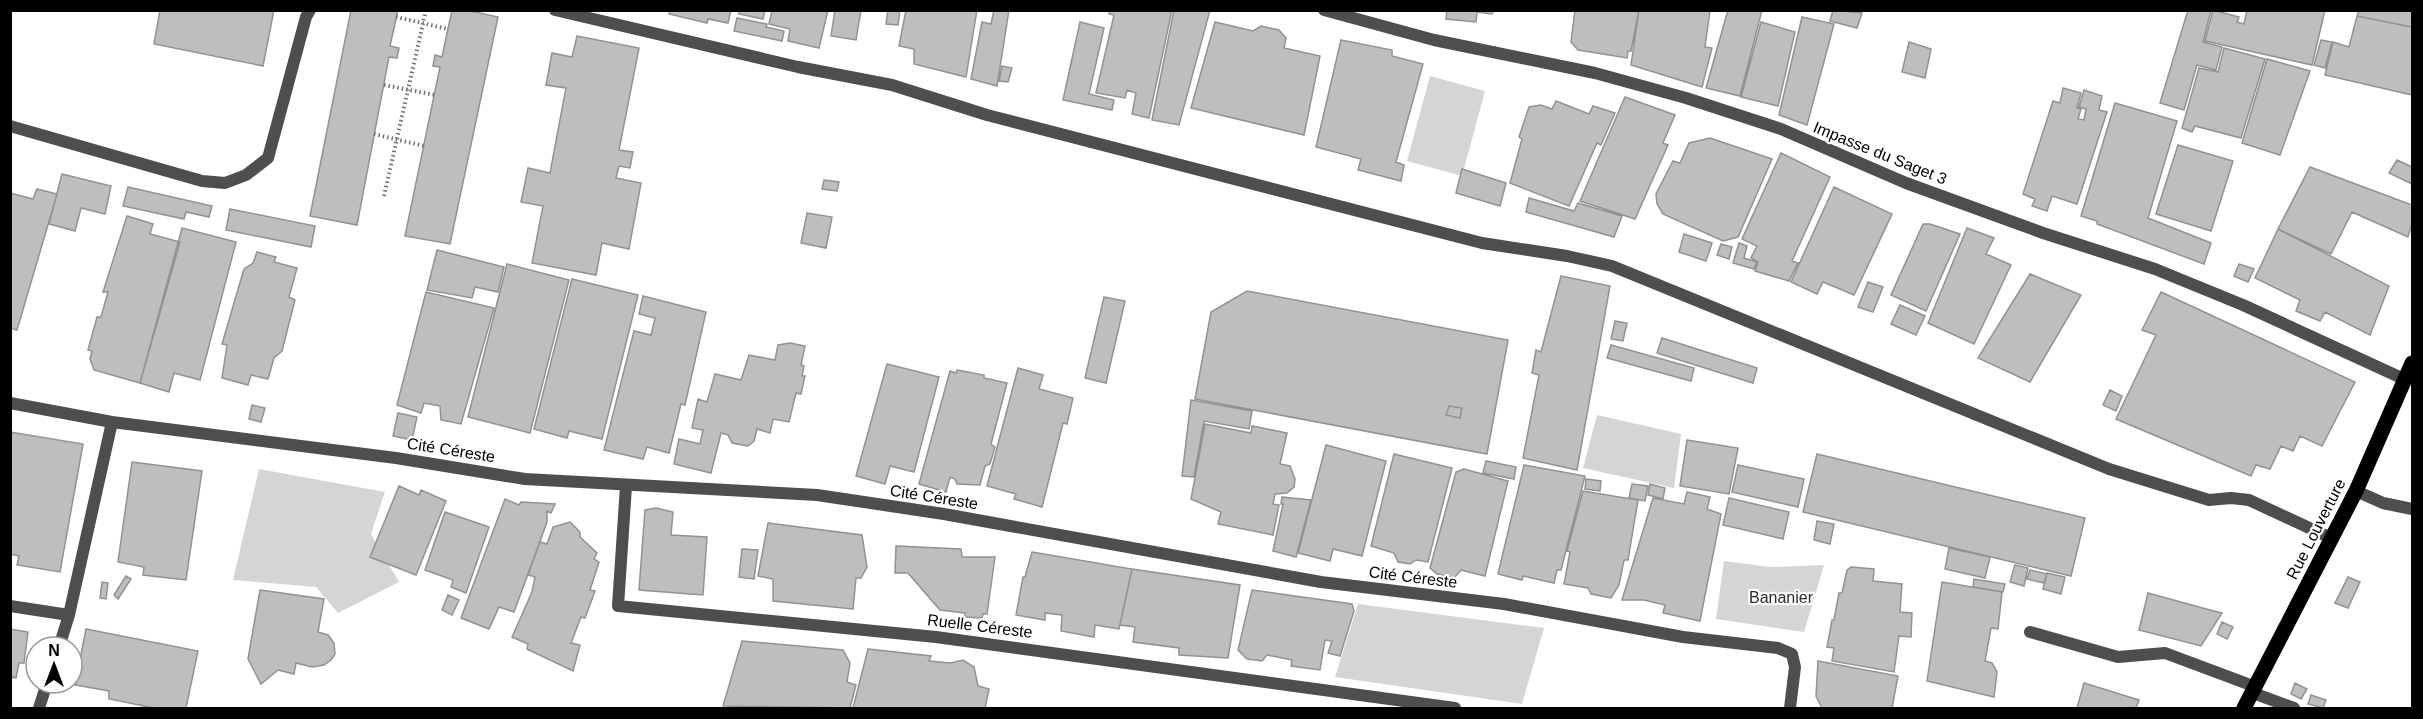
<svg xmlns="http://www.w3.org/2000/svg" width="2423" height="719" font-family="Arial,sans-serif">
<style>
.green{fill:#d5d5d5}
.building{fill:#bebebe;stroke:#929292;stroke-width:1.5}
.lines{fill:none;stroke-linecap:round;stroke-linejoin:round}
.path{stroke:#707070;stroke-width:4;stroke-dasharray:1.5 3;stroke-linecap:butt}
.service{stroke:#4e4e4e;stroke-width:12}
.minor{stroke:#4e4e4e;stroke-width:12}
.primary{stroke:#000;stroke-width:15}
.labels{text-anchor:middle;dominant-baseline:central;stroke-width:4.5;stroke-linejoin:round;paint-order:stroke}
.street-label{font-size:16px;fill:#000;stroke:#fff}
.park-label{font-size:16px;fill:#2c2c2c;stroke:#fff}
</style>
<rect width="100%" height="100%" fill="#fff"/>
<!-- green -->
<path class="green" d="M1430,76l55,15 -23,85 -55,-15z
M1597,415l84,19 -7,54 -91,-20z
M259,469l126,23 -14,42 28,48 -61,31 -22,-26 -83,-7z
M1724,561l46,6 54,-2 -20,67 -88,-13z
M1358,604l186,24 -22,76 -187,-27z"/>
<!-- building -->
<path class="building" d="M160,10h114l-11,56 -109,-22z
M351,10h47l-8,36 9,2 -2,10 -8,-1 -32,168 -47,-9z
M466,10l32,7 -48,227 -45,-8 35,-169 -7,-1 2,-11 7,2 10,-47z
M670,10h61l-3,13 -20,-4 -1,4 -38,-9z
M739,10h26l-2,9 -24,-5z
M772,10h56l-9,38 -31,-7 2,-12 -21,-5z
M835,10h26l-5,30 -25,-4z
M888,10h12l-2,15 -12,-1z
M906,10h71l-11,67 -52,-13v-15l-15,-3z
M994,10h15l-12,76 -26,-7 11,-57 9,2z
M1110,10h62l-23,108 -17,-4 4,-21 -9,-3 -2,8 -29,-5 18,-78 -5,-1z
M1174,10h36l-31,115 -27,-5z
M1447,10h47l-2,4 -15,-2 -1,10 -30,-3z
M1575,10h64l-8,41h-3l-1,7 -49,-8 -7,-8z
M1639,10h71l-5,37 7,1 -10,39 -71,-22z
M1728,10h34l-22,86 -34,-8z
M1833,10l29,3 -5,15 -27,-7z
M2188,10h23l-8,32 19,5 -6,23 -19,-5 -13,45 -24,-7z
M2213,10l26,7 -2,5 7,2 3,-14h78l-13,55 -107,-24z
M2359,10h53v17l-55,-11z
M2357,16l55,11v68l-87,-20 8,-33 16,5z
M1802,17l32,7 -27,101 -28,-10z
M737,18l30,6 -1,3 18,4 -2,10 -48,-10z
M1080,22l24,6 -15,66 25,6 -2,10 -49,-10z
M1215,22l38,9 8,-5 18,4 7,8 -2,10 36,8 -16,79 -113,-27z
M1761,22l34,10 -17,74 -37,-9z
M577,36l62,12 -20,102 14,2 -3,16 -11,-2 -3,12 25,5 -12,66 -27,-6 -6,32 -64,-12 11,-57 -22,-4 7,-34 22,5 16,-85 -20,-3 6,-32 20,4z
M1341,40l51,10v6l31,8 -27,98 8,3 -3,16 -43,-11 3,-11 -45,-12z
M2321,40l11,2 -7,26 -11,-3z
M1909,42l22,7 -6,29 -23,-6z
M2224,48l41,11 -24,79 -46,-12 -3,6 -10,-4 17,-60 19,4z
M2267,59l43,12 -30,84 -38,-12z
M1002,66l10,2 -4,14 -9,-1z
M2063,88l18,5 -4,15 4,1 -3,10 6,1 2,-11 -7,-2 5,-17 18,6 -3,14 8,2 -30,92 -25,-8 -5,15 -15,-5 3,-7 -12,-5 30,-93 7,2z
M1625,97l50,18 -12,28 5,2 -33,74 -55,-18z
M1556,101l33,13 4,-8 22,7 -14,32 -4,-2 -28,63 -59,-23 12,-44 -3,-2 10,-30 12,-2 11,4z
M2115,103l62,18 -29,97 63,25 -7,21 -107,-40v-3l-16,-5z
M1710,138l62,21 -34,78 -15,4 -60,-27 -6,-10 -1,-10 17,-33 7,2 9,-20z
M2178,145l55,16 -22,70 -55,-17z
M1781,153l49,24 -38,84 6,2 -9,18 -34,-10 3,-9 -7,-4 6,-12 -15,-7z
M2397,160l15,7v17l-23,-11z
M2310,167l102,38v19l-4,13 -56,-25 -21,42 -53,-25z
M1462,169l44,14 -6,23 -44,-13z
M62,174l49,12 -6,28 -24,-6 -6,23 -26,-7z
M824,180l15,2 -2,9 -15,-2z
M128,187l84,19 -3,11 -23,-5 -2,7 -61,-13z
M1834,187l58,27 -38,81 -31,-13 -6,12 -26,-12z
M37,189l20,5 -40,136 -7,-2v-135l23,6z
M1529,198l45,13 4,-8 44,13 -8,21 -88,-25z
M230,209l85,17 -4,21 -85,-17z
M807,213l25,4 -6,31 -25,-5z
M127,216l26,8 -3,10 30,8 -40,141 -46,-13 -4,-11 2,-8 -4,-1 9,-33h4l7,-25h-5z
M1923,224h7l30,10 -34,77 -35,-16z
M182,228l54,14 -36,138 -26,-7 -5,19 -29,-9z
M1967,228l27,10 -8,16 25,11 -37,79 -46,-21z
M2278,229l111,57 -19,49 -45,-23 -5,9 -24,-10 4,-11 -45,-22z
M1684,234l28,9 -6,18 -27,-9z
M1739,243l8,3 -3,12 13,4 -3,7 -21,-6z
M1721,244l11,3 -3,12 -12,-4z
M437,250l67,17 -6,25 -23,-5 -3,11 -45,-8z
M257,252l19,5 -2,5 23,6 -8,29 6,3 -13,51 -8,7 -6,21 -17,-4 -3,10 -26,-7 5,-33 -5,-1 22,-75 9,-6z
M507,264l62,16 -39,153 -62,-16z
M2239,264l15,5 -6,13 -14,-6z
M2030,274l51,21 -51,87 -52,-24z
M1561,276l49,10 -33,184 -54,-12 16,-83 -7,-2 4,-23 5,2z
M572,279l66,16 -36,144 -33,-8 -2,7 -33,-9z
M1868,282l15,5 -10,25 -15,-5z
M1247,291l261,49 -21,114 -292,-55 16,-87z
M426,292l68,16 -33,116 -20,-4 -1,-14 -16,-3 -3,10 -24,-8z
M2161,292l194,90 -33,64 -22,-10 -7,15 -12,-5 -11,23 -14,-4 -5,11 -135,-57 40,-84 -14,-5z
M643,296l63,16 -21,93 -4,-1 -12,49 -22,-6 -4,12 -39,-9 30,-119 17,4 4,-17 -16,-4z
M1104,297l21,4 -19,82 -21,-5z
M1900,305l25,11 -9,19 -25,-11z
M1615,321l12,2 -4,18 -12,-2z
M1662,338l95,30 -4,15 -96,-30z
M790,343l15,3 -4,19 3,1 -2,10h3l-4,18 -5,-1 -7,29 -16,-3 -3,14 -13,-4 -3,12 -6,5 -16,-3 -4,-8 -7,-2 -10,40 -37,-9 5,-25 21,5 3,-14 -11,-2 6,-29 9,3 8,-28 26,6 8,-25 26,5 3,-15z
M1611,345l83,23 -3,13 -84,-23z
M887,364l52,13 -25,95 -24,-6 -5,18 -29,-8z
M1018,368l25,7 -4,14 34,9 -6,26 -4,-1 -21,84 -28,-8 2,-5 -29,-8z
M957,370l27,5v3l23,5 -16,61 4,3 -5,17 -5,2 -5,19 -23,-1 -2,-5 -5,-2 -4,15 -27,-8 31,-113 6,2z
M2110,390l12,6 -6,15 -13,-6z
M1191,400l61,11 -3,18 -45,-8 -10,56 -12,-1z
M252,405l13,3 -4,14 -12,-3z
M1449,406l13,2 -2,10 -14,-3z
M398,413l19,4 -5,23 -19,-4z
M1205,424l46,9 1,-7 35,7 -7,31 10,2 5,13 -1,8 -7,6 -12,1 -2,10 6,1 -6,30 -55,-11 3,-12 -30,-13z
M10,432l73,12 -23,128 -43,-7 2,-9 -9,-2z
M1687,440l51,8 -9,46 -49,-8z
M1326,445l60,16 -24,95 -29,-7 -3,12 -32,-8z
M1394,454l58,14 -24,94 -12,-2 -6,4 -12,-2 -4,-9 -23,-7z
M1817,454l268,64 -14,58 -268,-64z
M1486,461l30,6 -2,12 -31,-6z
M132,462l70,9 -16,109 -43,-5 1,-8 -26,-5z
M1524,465l61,11 -24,94h-4l-3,13 -31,-7 -1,4 -24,-6z
M1738,465l66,14 -6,28 -66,-15z
M1464,469l44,12 -23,95 -24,-6 -7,8 -17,-4 -7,-6 26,-96z
M1586,479l15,2 -1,10 -15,-2z
M1632,484l16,2 -3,15 -16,-3z
M1650,484l15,4 -2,11 -15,-4z
M399,486l20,9 2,-5 25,11 -30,74 -46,-18z
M1583,491l55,9 -10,60h-4l-5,25 -8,13 -20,-4 -3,-6 -24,-4 6,-32 -3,-1z
M1687,492l23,5 -3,12 14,5 -21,107 -37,-8 2,-8 -21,-5h-22l31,-102 31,6z
M1282,497l29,3 -15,57 -23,-6 10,-47h-2z
M1729,498l60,14 -6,27 -60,-14z
M505,499l14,6 2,-3 34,2 -4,9 -4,-2v11l-33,90 -15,-5 -10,22 -28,-11z
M656,508l17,4 -2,23 36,2 -4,58 -64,-5 6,-80z
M445,512l44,15 -23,66 -15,-6 2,-7 -28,-10z
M1817,521l17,3 -4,20 -16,-4z
M570,522l10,10v5l17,16 -3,6 5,3 -9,28 5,1 -10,27 -4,-1 -10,26 9,2 -7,26 -46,-22 1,-5 -16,-7 20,-45 3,-15 -7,-2 12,-33 7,2 6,-17z
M768,523l94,12 5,32 -6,11h-5l-3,31 -80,-8v-22l-15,-3z
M896,546l65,3 1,8h33l-8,57h-4l-1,4 -17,-1v-4l-25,-3 -32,-37h-13z
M1949,548l41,9 -5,21 -40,-9z
M742,549l16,1 -4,29 -15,-2z
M1032,552l100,17 -13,60 -24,-4 -1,12 -33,-6 1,-16 -17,-2v7l-29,-5 7,-38h2z
M2015,565l13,3 -4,18 -14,-4z
M1851,567l23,2 -1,12 29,3 -2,28 12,1 -1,24 -12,-1 -5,36 -62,-11 2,-13 -7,-1 5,-27h2l5,-27h3l5,-23z
M1132,569l108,16 -12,73 -49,-3v-7l-46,-6 2,-15 -15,-2z
M2030,570l17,4 -3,9 -17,-4z
M2047,573l18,4 -4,17 -18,-5z
M126,576l5,3 -13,20 -4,-4z
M2348,577l12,5 -12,26 -13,-5z
M1974,579l31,5 -2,8 -30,-5z
M102,582l6,1 -2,16 -6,-1z
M1942,582l60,10 -4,37 -7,-1 -6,33 7,2 5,9 -3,25 -67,-16z
M260,590l64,9 -6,33 10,3 6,8 1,11 -4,6 -7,5 -12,2 -16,-4 -2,11 -16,-4 -17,14 -13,-25z
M1252,590l100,14 2,7 -14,45 -12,-3 4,-12 -7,-1 -5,30 -29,-4 1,-6 -25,-5 -5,6 -15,-2 -9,-9z
M2148,593l62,17 12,3 -21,33 -62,-16z
M448,595l11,5 -7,15 -10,-5z
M2222,622l11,5 -6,12 -10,-5z
M10,629l18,3 -4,31h-5l-3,15 -4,-1 -2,7z
M86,629l112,22 -12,57h-32l-45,-9v-8l-34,-6z
M742,641l101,9 7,13 -3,19 9,3 -6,23 -127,-2z
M868,649l63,7 -2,5 22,2 12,-3 11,7 4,19 11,3 -4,19h-132z
M1818,661l80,15 -6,32h-70l-6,-12z
M2084,683l55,17 -3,8h-59z
M2295,683l12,6 -6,10 -10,-5z
M2311,695l15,5 -3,8 -15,-4z"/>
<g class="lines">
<!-- path -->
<path class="path" d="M396,17l52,12
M384,85l51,10
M374,134l50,12
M384,196l42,-186"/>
<!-- service -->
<path class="service" d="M555,10l243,57 94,18 95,30 495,128 85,13 45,10 497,203 100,31 22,-2 18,2 82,38
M10,126l192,55 23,2 21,-8 22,-17 38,-141 4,-7
M2030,632l88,25 47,-4 91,34"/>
<!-- minor -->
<path class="minor" d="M1324,10l110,30 161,33 91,25 95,31 125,54 137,50 112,36 88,36 163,75
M10,403l102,19 284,36 129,21 292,16 127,19 377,68 183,22 179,33 95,11 14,6 3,13 -5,41
M626,486l-8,120 318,31 519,71
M2356,491l27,12 29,6
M10,606l59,9
M59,647l10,-32 43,-193
M2253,693l41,15
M39,708l8,-25"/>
<!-- primary -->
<path class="primary" d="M2244,708l112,-217 56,-128"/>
</g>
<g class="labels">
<!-- street labels -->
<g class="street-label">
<text transform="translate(1880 153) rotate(22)">Impasse du Saget 3</text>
<text transform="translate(451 450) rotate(9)">Cité Céreste</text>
<text transform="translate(934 497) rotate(9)">Cité Céreste</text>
<text transform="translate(2316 529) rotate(-63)">Rue Louverture</text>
<text transform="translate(1413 577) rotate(7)">Cité Céreste</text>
<text transform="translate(980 626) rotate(7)">Ruelle Céreste</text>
</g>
<!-- park labels -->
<g class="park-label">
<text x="1781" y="597">Bananier</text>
</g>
</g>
<!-- border -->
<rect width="2423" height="719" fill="none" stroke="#000000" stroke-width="24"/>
<!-- north arrow -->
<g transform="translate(54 665)"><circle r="28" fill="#ffffff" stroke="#999999" stroke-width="1.5"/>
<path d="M0-4.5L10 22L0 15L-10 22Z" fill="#000000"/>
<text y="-9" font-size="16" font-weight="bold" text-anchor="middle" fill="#000000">N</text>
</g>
</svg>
